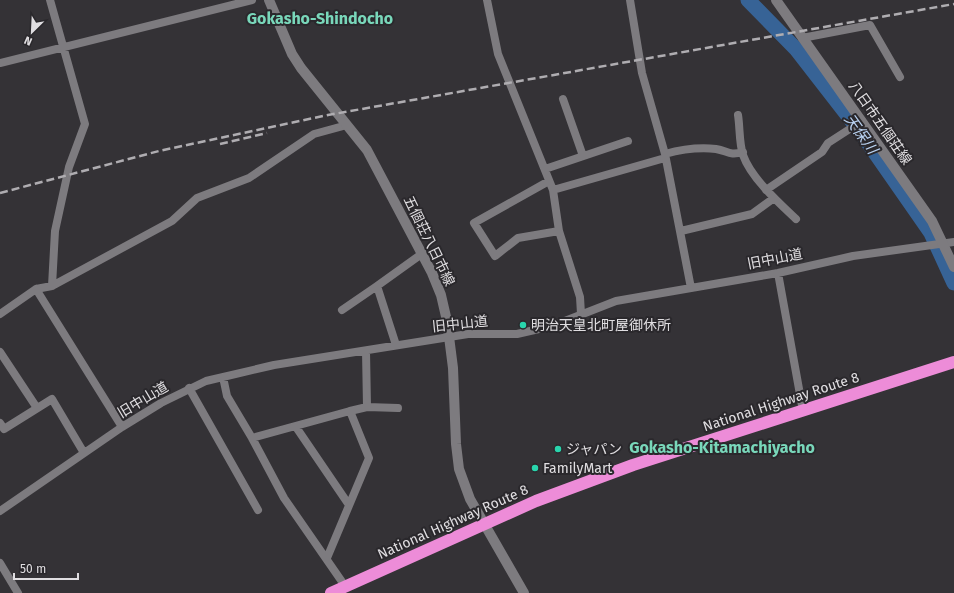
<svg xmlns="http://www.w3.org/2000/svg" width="954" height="593" font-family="'Fira Sans','Noto Sans JP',sans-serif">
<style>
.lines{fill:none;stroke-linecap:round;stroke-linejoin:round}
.river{stroke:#376396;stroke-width:15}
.street{stroke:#7d7b7f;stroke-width:8}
.secondary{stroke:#7d7b7f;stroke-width:10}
.highway{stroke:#ed8cd8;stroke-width:12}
.rail{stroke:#afadb1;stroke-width:2.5;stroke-dasharray:8 4;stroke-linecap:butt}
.poi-dot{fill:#29d5ad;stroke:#2a282c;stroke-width:1.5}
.labels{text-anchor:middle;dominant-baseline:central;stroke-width:4;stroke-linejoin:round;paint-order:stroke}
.street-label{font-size:14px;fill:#e0dee1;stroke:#2a282c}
.poi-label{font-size:14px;fill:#e0dee1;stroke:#2a282c;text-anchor:start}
.water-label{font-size:15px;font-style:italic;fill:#b9d2f1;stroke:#2a282c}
.quarter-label{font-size:16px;font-weight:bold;fill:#79d7ba;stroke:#2a282c}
</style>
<rect width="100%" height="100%" fill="#343236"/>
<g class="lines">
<!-- river -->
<path class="river" d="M748,0l48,49 66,85 69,99 23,50"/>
<!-- street -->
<path class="street" d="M50,0l35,124 -16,43 -14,64 -3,55
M487,0l11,54 55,136 6,41 21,66 1,17
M630,0l12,73 23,81 26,134
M802,38l68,-13 30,52
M0,63l252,-63
M563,99l20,57
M738,115c2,12 1,28 5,40 8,23 36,48 53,64
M665,154c18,-5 32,-7 51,-5 12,2 13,7 27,3
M545,169l83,-28
M549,181l-75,42 21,33 23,-18 41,-7
M553,190l112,-32
M766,190l56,-38 6,-9 34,-22
M681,231l71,-17 22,-16
M778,273l25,138
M377,286l46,-33
M36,289l86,138
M342,310l35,-24 19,59
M0,314l36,-25 16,-3 120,-65 25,-23 52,-20 65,-44 33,-9
M366,351l1,56
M0,352l37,56
M223,377l4,19 25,42 32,60 61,88
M189,388l69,122
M350,411l17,-4 31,1
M0,423l4,6 48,-30 32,54
M296,427l53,78
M252,438l98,-27 19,47 -42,100
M0,511l122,-84 39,-24 45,-22 68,-16 194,-31h49l35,-8 64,-25 162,-28 75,-17 101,-14
M0,563l18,30"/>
<!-- secondary -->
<path class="secondary" d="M269,0l23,54 9,14 66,82 65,123 9,22 6,26 6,47 3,76 3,25 11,30 54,94
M776,0l156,221 22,46"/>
<!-- highway -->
<path class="highway" d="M331,593l205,-92 97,-36 321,-103"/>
<!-- rail -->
<path class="rail" d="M220,144l47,-11
M0,193l159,-42 169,-36 626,-111"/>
</g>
<!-- markers -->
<g class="poi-dot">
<circle cx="523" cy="325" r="4"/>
<circle cx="558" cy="449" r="4"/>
<circle cx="535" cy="468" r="4"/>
</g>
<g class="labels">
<!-- street labels -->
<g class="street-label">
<text transform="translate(880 123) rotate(55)">八日市五個荘線</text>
<text transform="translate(429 241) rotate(64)">五個荘八日市線</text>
<text transform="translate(775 259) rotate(-11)">旧中山道</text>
<text transform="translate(460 324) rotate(-6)">旧中山道</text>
<text transform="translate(143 400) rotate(-31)">旧中山道</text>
<text transform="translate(781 402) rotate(-18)">National Highway Route 8</text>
<text transform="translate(453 522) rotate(-24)">National Highway Route 8</text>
</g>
<!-- poi labels -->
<g class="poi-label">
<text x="531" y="325">明治天皇北町屋御休所</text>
<text x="566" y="449">ジャパン</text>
<text x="543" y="468">FamilyMart</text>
</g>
<!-- water labels -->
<g class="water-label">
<text transform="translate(861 134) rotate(54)">天保川</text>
</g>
<!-- quarter labels -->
<g class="quarter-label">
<text x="320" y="18">Gokasho-Shindocho</text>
<text x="722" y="447">Gokasho-Kitamachiyacho</text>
</g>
</g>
<!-- north arrow -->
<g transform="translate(32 32) rotate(204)" stroke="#2a282c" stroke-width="3" paint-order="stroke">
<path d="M0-3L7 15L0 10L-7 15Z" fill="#e0dee1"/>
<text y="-6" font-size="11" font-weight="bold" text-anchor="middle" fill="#e0dee1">N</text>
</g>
<!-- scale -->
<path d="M14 573v6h64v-6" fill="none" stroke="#e0dee1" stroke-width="2"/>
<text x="20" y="573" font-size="12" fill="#e0dee1" stroke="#2a282c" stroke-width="3" paint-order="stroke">50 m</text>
</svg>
